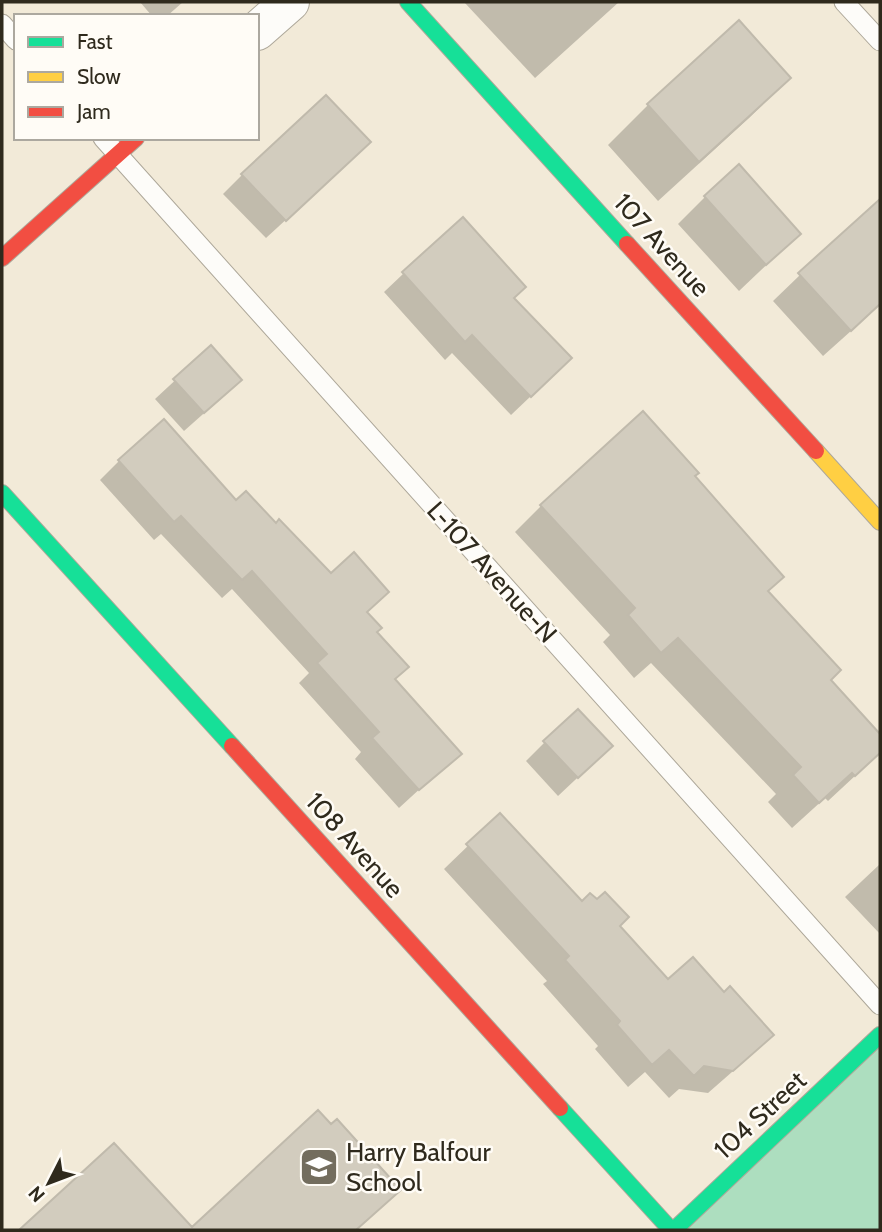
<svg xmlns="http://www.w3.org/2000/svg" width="882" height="1232" font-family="Cabin,sans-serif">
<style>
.green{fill:#addebf}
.shadow{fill:#0003}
.building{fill:#d2ccbe;stroke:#c0baac;stroke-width:2}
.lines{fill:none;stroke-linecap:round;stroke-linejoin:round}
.lane-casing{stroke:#ada799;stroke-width:21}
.street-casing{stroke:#ada799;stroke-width:40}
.fast-casing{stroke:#ada799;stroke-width:18}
.slow-casing{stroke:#ada799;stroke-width:18}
.jam-casing{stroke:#ada799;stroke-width:18}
.lane{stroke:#fdfcf9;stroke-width:19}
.street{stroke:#fdfcf9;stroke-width:38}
.fast{stroke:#16e098;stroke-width:16}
.slow{stroke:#ffcf43;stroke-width:16}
.jam{stroke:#f24e42;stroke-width:16}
.labels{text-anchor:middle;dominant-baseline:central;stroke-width:5;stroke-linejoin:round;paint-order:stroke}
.street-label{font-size:26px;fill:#2f2a1d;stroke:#fffcf6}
.poi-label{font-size:26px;fill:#2f2a1d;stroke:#fffcf6;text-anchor:start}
</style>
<rect width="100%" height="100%" fill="#f2ead8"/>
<!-- green -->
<path class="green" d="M880,1029v201h-218z"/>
<!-- shadow -->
<path class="shadow" d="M140,2h43l-16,14h-15z
M464,2h155l-84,76z
M739,23l50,55 -40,40 -91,83 -50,-56 40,-40z
M350,161l-84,77 -43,-44 19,-19z
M739,167l60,67 -60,57 -61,-67 27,-27z
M880,201v104l-57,51 -50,-55 27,-26z
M403,274l109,25 39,78 -40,38 -59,-62 -7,7 -61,-68z
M210,348l10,51 -36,32 -29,-32z
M119,461l117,42 130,110 27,67 66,73 -60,55 -44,-49 6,-7 -62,-69 10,-10 -77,-84 -10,9 -61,-64 -7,6 -54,-60z
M693,476l74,116 62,88 51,67v4l-24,24 -28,26 -3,-3 -33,30 -24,-26 8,-8 -125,-131 -17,15 -31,-36 7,-7 -95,-103 26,-26z
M545,742l46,23 -33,31 -32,-35z
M500,815l82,89 36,22 50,56 80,76 -40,35 -29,-4 -10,9 -24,-26 -17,15 -33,-38 3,-3 -55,-62 4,-3 -103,-112z
M880,864v70l-35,-37z
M114,1146l78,83 197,-30 -34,31h-333z"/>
<!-- building -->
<path class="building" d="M739,20l52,58 -92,84 -52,-58z
M326,95l45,47 -85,79 -45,-47z
M739,164l62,70 -35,31 -62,-69z
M880,199v105l-29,27 -53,-58z
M463,217l63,70 -12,11 58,60 -41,39 -59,-62 -7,7 -63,-70z
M211,345l31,35 -38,33 -31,-34z
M643,411l56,62 -4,3 89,101 -16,14 73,79 -10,10 49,54v19l-25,23 -3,-3 -33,30 -26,-28 8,-8 -123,-129 -17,15 -33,-38 7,-7 -95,-103z
M164,419l72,81 10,-9 30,32 3,-4 52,54 23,-21 35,40 -22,20 15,16 -5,4 32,35 -14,12 67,75 -43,36 -47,-52 7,-6 -62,-69 10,-9 -75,-83 -10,9 -61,-64 -7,6 -56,-62z
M578,709l35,37 -35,32 -35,-37z
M500,813l82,88 8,-8 7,6 8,-7 24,25 -9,9 48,53 25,-22 31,35 6,-6 44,49 -41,36 -29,-5 -10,10 -25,-26 -17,15 -35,-40 3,-4 -55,-61 4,-4 -103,-112z
M318,1110l13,14 6,-5 64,71 -45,40h-337l95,-87 78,84z"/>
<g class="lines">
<!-- lane casing -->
<g class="lane-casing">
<path id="lane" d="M844,2l36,39
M2,24l14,16
M103,138l777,867"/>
</g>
<!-- street casing -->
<g class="street-casing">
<path id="street" d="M257,31l33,-29"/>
</g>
<!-- fast casing -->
<g class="fast-casing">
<path id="fast" d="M408,2l219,242
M2,493l230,253
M560,1108l111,122
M674,1230l206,-195"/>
</g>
<!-- slow casing -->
<g class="slow-casing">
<path id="slow" d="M816,451l64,71"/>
</g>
<!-- jam casing -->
<g class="jam-casing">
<path id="jam" d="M627,244l189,207
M2,258l134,-120
M232,746l328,362"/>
</g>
<!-- lane -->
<use href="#lane" class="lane"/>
<!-- street -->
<use href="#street" class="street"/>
<!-- fast -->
<use href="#fast" class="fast"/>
<!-- slow -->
<use href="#slow" class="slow"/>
<!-- jam -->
<use href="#jam" class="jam"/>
</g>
<!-- icons -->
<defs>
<g id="school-square" transform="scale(2.0125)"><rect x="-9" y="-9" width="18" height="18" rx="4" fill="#736d5e" stroke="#fffcf6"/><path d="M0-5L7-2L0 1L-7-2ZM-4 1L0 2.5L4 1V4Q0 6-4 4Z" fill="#fff"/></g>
</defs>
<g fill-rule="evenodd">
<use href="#school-square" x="319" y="1167"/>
</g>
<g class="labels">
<!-- street labels -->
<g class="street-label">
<text transform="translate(662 245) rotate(48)">107 Avenue</text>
<text transform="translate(492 572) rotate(48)">L-107 Avenue-N</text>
<text transform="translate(355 845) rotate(48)">108 Avenue</text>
<text transform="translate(760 1115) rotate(-43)">104 Street</text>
</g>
<!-- poi labels -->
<g class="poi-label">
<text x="346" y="1152">Harry Balfour<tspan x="346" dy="30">School</tspan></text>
</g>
</g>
<!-- border -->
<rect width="882" height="1232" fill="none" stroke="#2f2a1d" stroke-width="7"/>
<!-- legend -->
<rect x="14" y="14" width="245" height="126" fill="#fffcf6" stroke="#aca89f" stroke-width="2"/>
<rect x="28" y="37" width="35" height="10" fill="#16e098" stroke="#aca89f" stroke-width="2"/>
<text x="77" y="49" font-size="21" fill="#2f2a1d">Fast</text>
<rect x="28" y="72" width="35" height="10" fill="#ffcf43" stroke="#aca89f" stroke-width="2"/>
<text x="77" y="84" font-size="21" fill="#2f2a1d">Slow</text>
<rect x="28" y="107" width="35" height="10" fill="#f24e42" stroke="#aca89f" stroke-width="2"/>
<text x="77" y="119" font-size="21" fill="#2f2a1d">Jam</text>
<!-- north arrow -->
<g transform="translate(49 1183) rotate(228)" stroke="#fffcf6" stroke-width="5" paint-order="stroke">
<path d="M0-5L12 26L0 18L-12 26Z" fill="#2f2a1d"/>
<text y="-10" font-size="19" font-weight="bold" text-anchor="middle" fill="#2f2a1d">N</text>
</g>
</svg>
